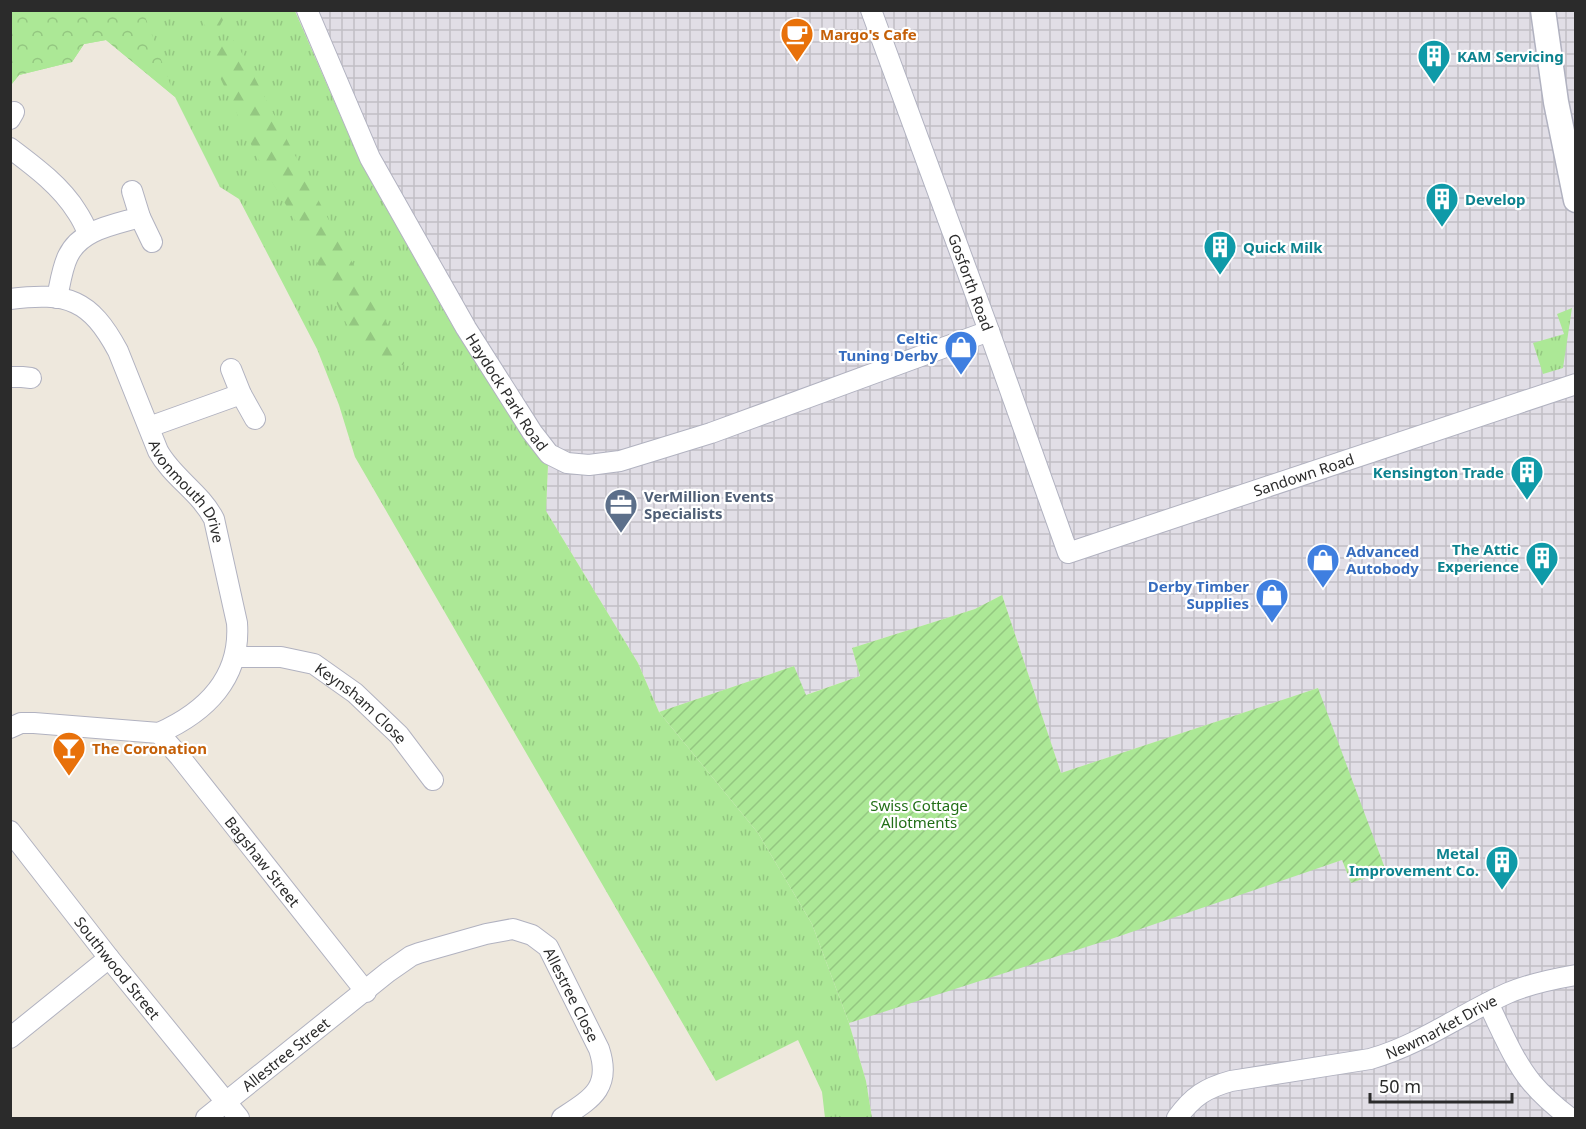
<svg xmlns="http://www.w3.org/2000/svg" width="1586" height="1129" font-family="'Noto Sans',sans-serif">
<style>
.industrial{fill:url(#industrial-grid)}
.grass{fill:url(#grass-tufts)}
.forest{fill:url(#forest-firs)}
.park{fill:url(#park-crowns)}
.garden{fill:url(#garden-furrows)}
.lines{fill:none;stroke-linecap:round;stroke-linejoin:round}
.minor-casing{stroke:#b1b2c0;stroke-width:22}
.tertiary-casing{stroke:#b1b2c0;stroke-width:27}
.minor{stroke:#fff;stroke-width:20}
.tertiary{stroke:#fff;stroke-width:24}
.labels{text-anchor:middle;dominant-baseline:central;stroke-width:4.5;stroke-linejoin:round;paint-order:stroke}
.food-label{font-size:15px;font-weight:bold;fill:#c56008;stroke:#fff;text-anchor:start}
.culture-label{font-size:15px;font-weight:bold;fill:#0d838f;stroke:#fff;text-anchor:start}
.street-label{font-size:15px;fill:#2b2b2b;stroke:#fff}
.shop-label{font-size:15px;font-weight:bold;fill:#366cbe;stroke:#fff;text-anchor:end}
.service-label{font-size:15px;font-weight:bold;fill:#4e5e75;stroke:#fff;text-anchor:start}
.park-label{font-size:15px;fill:#216e16;stroke:#fff}
</style>
<defs>
<pattern id="industrial-grid" width="8" height="8" patternUnits="userSpaceOnUse" patternTransform="scale(1.5)"><rect width="8" height="8" fill="#e1dee6"/><path d="M0 4h8M4 0v8" fill="none" stroke="#c1bfc5"/></pattern>
<pattern id="grass-tufts" width="24" height="20" patternUnits="userSpaceOnUse" patternTransform="scale(1.5)"><rect width="24" height="20" fill="#ace896"/><path d="M3 7l-1-3M5 7V3M7 7l1-3M15 17l-1-3M17 17v-4M19 17l1-3" fill="none" stroke="#94c781"/></pattern>
<pattern id="forest-firs" width="22" height="20" patternUnits="userSpaceOnUse" patternTransform="scale(1.5)"><rect width="22" height="20" fill="#ace896"/><path d="M5 1l3.5 6h-7zM16 11l3.5 6h-7z" fill="#94c781"/></pattern>
<pattern id="park-crowns" width="20" height="18" patternUnits="userSpaceOnUse" patternTransform="scale(1.5)"><rect width="20" height="18" fill="#ace896"/><path d="M2 6a3 3 0 1 1 6 0M12 15a3 3 0 1 1 6 0" fill="none" stroke="#94c781"/></pattern>
<pattern id="garden-furrows" width="10" height="10" patternUnits="userSpaceOnUse" patternTransform="scale(1.5)"><rect width="10" height="10" fill="#ace896"/><path d="M-1 1l2-2M0 10L10 0M9 11l2-2" fill="none" stroke="#94c781"/></pattern>
</defs>
<rect width="100%" height="100%" fill="#eee8dd"/>
<!-- industrial -->
<path class="industrial" d="M295,11h1280v1107h-703l-6,-37 -17,-58 493,-163 9,23 -33,-195 -257,85 -59,-178 -27,14 -123,39 8,28 -55,19 -11,-29 -135,46 -21,-49 -92,-152 2,-46 -20,-22 -76,-118 -91,-162z"/>
<!-- grass -->
<path class="grass" d="M11,11h284l66,152 91,162 76,118 20,22 -2,46 92,152 21,49 99,121 54,91 37,99 17,58 6,37h-47l-3,-26 -24,-52 -82,41 -361,-624 -16,-52 -22,-56 -78,-150 -19,-12 -45,-90 -69,-57 -22,4 -12,18 -53,13 -8,10z
M1572,308l-9,60 -20,6 -10,-31 31,-9 -7,-20z"/>
<!-- forest -->
<path class="forest" d="M197,11h21l5,9 -6,11h-9z
M231,39l5,3 98,188 73,129 -4,6 -28,-1 -15,-12 -56,-117 -48,-80 -45,-97 1,-9z"/>
<!-- park -->
<path class="park" d="M11,10l132,1 32,86 -69,-57 -22,4 -12,18 -53,13 -8,10z"/>
<!-- garden -->
<path class="garden" d="M1002,595l59,178 257,-85 68,183 -35,12 -9,-23 -228,78 -265,85 -37,-99 -54,-91 -99,-121 135,-46 12,29 54,-19 -8,-28 123,-39z"/>
<g class="lines">
<!-- minor casing -->
<g class="minor-casing">
<g id="minor">
<path id="s1" d="M307,10l63,148 96,170 66,104 17,22 18,9 22,2 31,-4 91,-28 278,-102"/>
<path id="s2" d="M871,10l118,321 79,222 508,-169"/>
<path d="M10,119l4,-7"/>
<path d="M10,148c24,18 51,38 67,64 4,6 8,14 11,21"/>
<path d="M132,191l8,26 12,25"/>
<path d="M57,298c3,-14 5,-30 11,-42 13,-27 46,-31 72,-39"/>
<path id="s3" d="M10,299c58,-7 80,0 108,52l40,100c14,26 42,41 56,68l23,104c4,55 -31,89 -78,110"/>
<path d="M231,369l10,25 14,25"/>
<path d="M10,377h12l9,1"/>
<path d="M149,427l92,-33"/>
<path id="s4" d="M235,657h46l33,7 41,29 44,42 34,45"/>
<path d="M10,728l11,-5h13l125,10"/>
<path id="s5" d="M159,733l21,24 186,235"/>
<path id="s6" d="M10,831l99,127 130,160"/>
<path d="M1488,1003c13,26 25,57 44,80 11,13 25,25 38,35"/>
<path d="M10,1038l99,-80"/>
<path id="s7" d="M206,1118l182,-146 23,-16 8,-3 67,-19 27,-5 19,6 16,12 51,102c13,39 -8,50 -37,69"/>
<path id="s8" d="M1177,1118c16,-22 29,-30 54,-37l139,-22c50,-14 91,-45 138,-66 21,-9 45,-14 68,-18"/>
</g>
</g>
<!-- tertiary casing -->
<g class="tertiary-casing">
<path id="tertiary" d="M1543,10l13,92 20,98"/>
</g>
<!-- minor -->
<use href="#minor" class="minor"/>
<!-- tertiary -->
<use href="#tertiary" class="tertiary"/>
</g>
<!-- icons -->
<defs>
<g id="cafe-pin" transform="scale(1.725)"><path d="M0 17L-7.5 6A9.5 9.5 0 1 1 7.5 6Z" fill="#e8710a" stroke="#fff"/><path d="M-5.5-4.5H6V0H3Q3 3.5 0 3.5H-2.5Q-5.5 3.5-5.5 0ZM3-3.2v2h1.7v-2ZM-6 4.5H4V6H-6Z" fill="#fff"/></g>
<g id="building-pin" transform="scale(1.725)"><path d="M0 17L-7.5 6A9.5 9.5 0 1 1 7.5 6Z" fill="#0f9aa8" stroke="#fff"/><path d="M-4-6H4V6H1V3H-1V6H-4ZM-2.5-4.3h1.7v1.8h-1.7ZM.8-4.3h1.7v1.8H.8ZM-2.5-1h1.7V.8h-1.7ZM.8-1h1.7V.8H.8Z" fill="#fff"/></g>
<g id="shop-pin" transform="scale(1.725)"><path d="M0 17L-7.5 6A9.5 9.5 0 1 1 7.5 6Z" fill="#3f7fe0" stroke="#fff"/><path d="M-5-2.5h2.3a2.7 3.5 0 0 1 5.4 0H5L5.5 6h-11ZM-1.5-2.5h3a1.5 2.3 0 0 0-3 0Z" fill="#fff"/></g>
<g id="office-pin" transform="scale(1.725)"><path d="M0 17L-7.5 6A9.5 9.5 0 1 1 7.5 6Z" fill="#5c6f8a" stroke="#fff"/><path d="M-6-3h4V-5.5h4V-3h4V5H-6ZM-1-4.5V-3h2v-1.5ZM-6 0V1H6V0Z" fill="#fff"/></g>
<g id="bar-pin" transform="scale(1.725)"><path d="M0 17L-7.5 6A9.5 9.5 0 1 1 7.5 6Z" fill="#e8710a" stroke="#fff"/><path d="M-6-5H6L.8 .8V4.5H3.5V6h-7V4.5H-.8V.8Z" fill="#fff"/></g>
</defs>
<g fill-rule="evenodd">
<use href="#cafe-pin" x="797" y="34"/>
<use href="#building-pin" x="1434" y="56"/>
<use href="#building-pin" x="1442" y="199"/>
<use href="#building-pin" x="1220" y="247"/>
<use href="#shop-pin" x="961" y="347"/>
<use href="#building-pin" x="1527" y="472"/>
<use href="#office-pin" x="621" y="505"/>
<use href="#building-pin" x="1542" y="558"/>
<use href="#shop-pin" x="1323" y="560"/>
<use href="#shop-pin" x="1272" y="595"/>
<use href="#bar-pin" x="69" y="748"/>
<use href="#building-pin" x="1502" y="862"/>
</g>
<g class="labels">
<!-- food labels -->
<g class="food-label">
<text x="820" y="34">Margo's Cafe</text>
<text x="92" y="748">The Coronation</text>
</g>
<!-- culture labels -->
<g class="culture-label">
<text x="1457" y="56">KAM Servicing</text>
<text x="1465" y="199">Develop</text>
<text x="1243" y="247">Quick Milk</text>
<text x="1504" y="472" text-anchor="end">Kensington Trade</text>
<text x="1519" y="549" text-anchor="end">The Attic<tspan x="1519" dy="17">Experience</tspan></text>
<text x="1479" y="853" text-anchor="end">Metal<tspan x="1479" dy="17">Improvement Co.</tspan></text>
</g>
<!-- street labels -->
<g class="street-label">
<text stroke="none"><textPath href="#s2" startOffset="290">Gosforth Road</textPath></text>
<text stroke="none"><textPath href="#s1" startOffset="432">Haydock Park Road</textPath></text>
<text stroke="none"><textPath href="#s2" startOffset="826">Sandown Road</textPath></text>
<text stroke="none"><textPath href="#s3" startOffset="290">Avonmouth Drive</textPath></text>
<text stroke="none"><textPath href="#s4" startOffset="141">Keynsham Close</textPath></text>
<text stroke="none"><textPath href="#s5" startOffset="165">Bagshaw Street</textPath></text>
<text stroke="none"><textPath href="#s6" startOffset="174">Southwood Street</textPath></text>
<text stroke="none"><textPath href="#s7" startOffset="460">Allestree Close</textPath></text>
<text stroke="none"><textPath href="#s8" startOffset="286">Newmarket Drive</textPath></text>
<text stroke="none"><textPath href="#s7" startOffset="102">Allestree Street</textPath></text>
</g>
<!-- shop labels -->
<g class="shop-label">
<text x="938" y="338">Celtic<tspan x="938" dy="17">Tuning Derby</tspan></text>
<text x="1346" y="551" text-anchor="start">Advanced<tspan x="1346" dy="17">Autobody</tspan></text>
<text x="1249" y="586">Derby Timber<tspan x="1249" dy="17">Supplies</tspan></text>
</g>
<!-- service labels -->
<g class="service-label">
<text x="644" y="496">VerMillion Events<tspan x="644" dy="17">Specialists</tspan></text>
</g>
<!-- park labels -->
<g class="park-label">
<text x="919" y="805">Swiss Cottage<tspan x="919" dy="17">Allotments</tspan></text>
</g>
</g>
<!-- border -->
<rect width="1586" height="1129" fill="none" stroke="#2b2b2b" stroke-width="24"/>
<!-- scale -->
<path d="M1370 1093v9h142v-9" fill="none" stroke="#2b2b2b" stroke-width="3"/>
<text x="1379" y="1093" font-size="18" fill="#2b2b2b" stroke="#ffffff" stroke-width="4.5" paint-order="stroke">50 m</text>
</svg>
